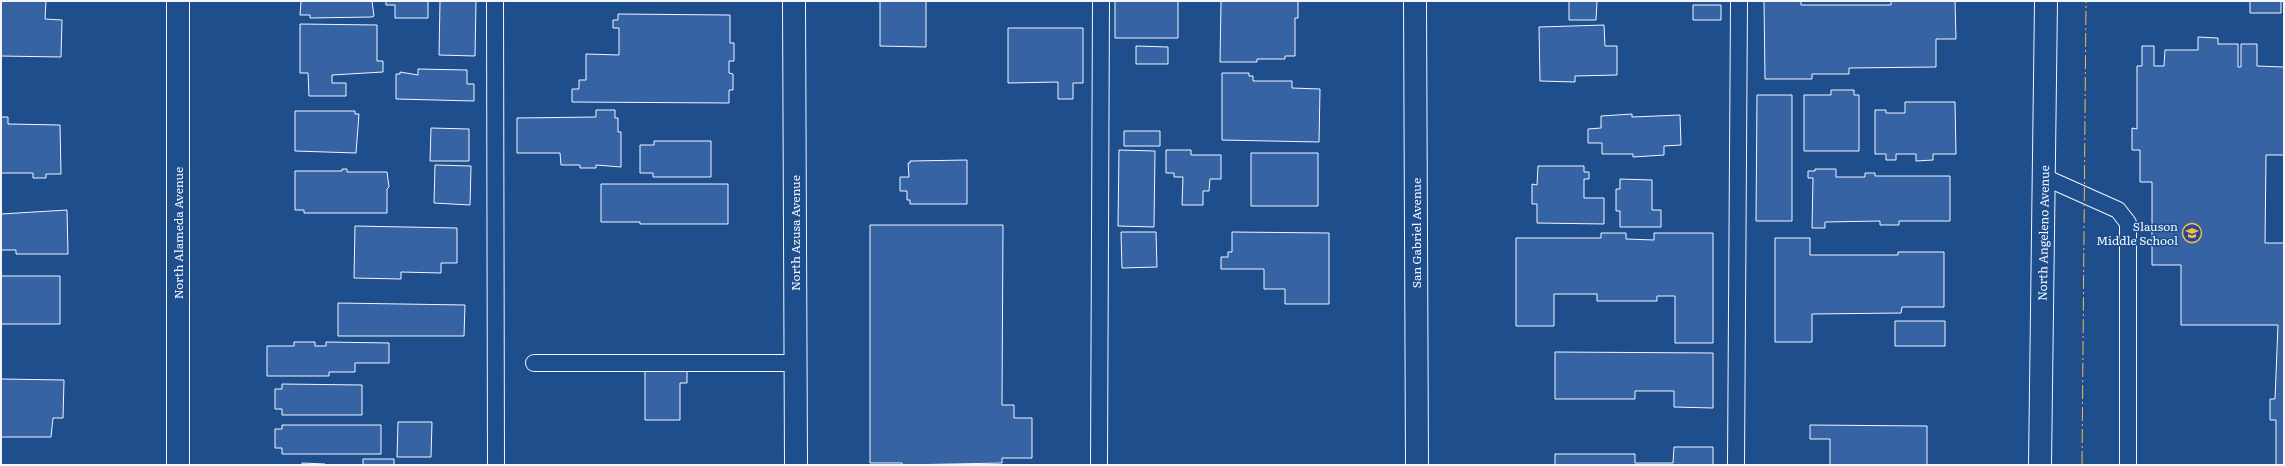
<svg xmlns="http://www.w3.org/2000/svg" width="2285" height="466" font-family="Literata,serif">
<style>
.building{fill:#3563a3;stroke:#f2f6ff}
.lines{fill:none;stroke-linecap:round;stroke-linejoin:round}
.lane-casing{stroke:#f2f6ff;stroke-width:18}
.street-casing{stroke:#f2f6ff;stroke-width:24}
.primary-casing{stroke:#f2f6ff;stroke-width:24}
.lane{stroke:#1f4e8c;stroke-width:16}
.street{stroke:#1f4e8c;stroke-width:22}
.primary{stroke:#1f4e8c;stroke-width:22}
.power{stroke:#ffb74d;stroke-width:1;stroke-dasharray:14 3 2 3;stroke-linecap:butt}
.labels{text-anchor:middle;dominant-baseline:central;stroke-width:3;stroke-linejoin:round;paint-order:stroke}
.poi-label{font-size:12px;fill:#f2f6ff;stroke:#1f4e8c;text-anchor:end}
.street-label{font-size:12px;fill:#f2f6ff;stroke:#1f4e8c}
</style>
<rect width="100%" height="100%" fill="#1f4e8c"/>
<!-- building -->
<path class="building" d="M1,1h45l-1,18 17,1 -1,37 -60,-1z
M301,1h71l2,15 -2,1 -62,1v-3h-10z
M386,1h51h-9v17h-33v-13h-9z
M440,1h36l-1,55 -36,-1z
M880,1h46v46l-46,-1z
M1115,1h63v37h-63z
M1221,1h77v17h-3v38h-10v3h-28v3h-37z
M1569,1h28l-1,19h-27z
M1764,1h37v4h90v-4h64l1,38h-20v28l-87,1v6h-37v5h-47z
M2250,1h31v12h-31z
M1693,5h28v15h-28z
M618,14l112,1v28h4v18h-5v12l4,1v16h-4v13l-157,-1v-13h7v-9h7v-26l33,1v-27h-6v-8h5z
M300,24l77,1v36h6v11l-51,3v8h14v13h-37l-1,-23h-8z
M1604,25l1,21h12v29l-42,1v6l-35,-1 -1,-54z
M1008,28h75v55h-10v16h-15v-17l-50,1z
M2198,37l20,1v6h20v23h3v-23h16v22l27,1v88h-18l-1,88h19v222h-8v-45h-6v-21h5l3,-74h-97v-60h-29v-83h-12v-32h-8v-22l5,1v-63h5v-20h12v20h10l1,-16h33z
M1136,46l32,1v17h-32z
M418,69l49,1v14h7v17l-78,-2v-25h4v-2l18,3z
M1222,73h27v3h4v5h39v7l28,1 -1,53 -97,-2z
M1831,90h23v5h5v56h-55v-56h27z
M1757,95h35v126h-36z
M1905,102h50l1,52h-23v6l-17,1v-7h-20v6h-10v-6h-11v-44h11v3h19z
M596,110h19v8h3v14h3v35l-25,-2v3h-16v-3h-19l-1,-12h-43v-35l79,-1z
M295,111h60v3h4l-3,39 -61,-2z
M1632,114v3l48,-2 1,30 -17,1v9l-31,2v-3h-31v-11h-14v-14l13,-1v-12z
M1,117h7v7l52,1 1,49h-15v4h-13v-5h-32z
M431,128l38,1v32h-39z
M1124,131h36v15h-36z
M654,141h57v36h-58v-4h-13v-28h14z
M1119,150l36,1 -1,76 -36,-1z
M1166,150h25v5h30v24h-11l-1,12h-6v14h-21l1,-28h-9v-4h-8z
M1251,153h67v53h-67z
M967,160v44h-57v-4h-3v-9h-7v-14h9l-1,-14h2v-2z
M435,165l36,1 -1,39 -36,-2z
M1538,166h46v6h5v7h-5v19h20v26l-67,-1v-19h-5v-20l5,1z
M342,169h5v3h40l2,15 -2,2v24h-83v-3h-9v-39h47z
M1815,169h21v8h29v-4h10v3h75v45h-51v4h-19v-4l-55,1v6h-13l1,-50h-5v-7h7z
M1620,179l32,1v30h9v17h-41v-16h-4v-22h4z
M601,184h127v40h-88v-2h-39z
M67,210l1,44h-52v-4h-15v-36z
M870,225h133l-1,180h12v13h18v40h-30v5l-100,2v-2h-32z
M355,226l102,2v35h-16v10l-40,-1v7l-47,-1z
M1121,232h35l1,35 -35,1z
M1232,232l97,1v71h-44v-15h-21v-20h-43v-12h7v-5h4z
M1601,233h25v6l28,1v-7h59v110h-38v-47h-18v5h-60v-7h-43v32h-38v-88h85z
M1775,238h35v17h88v-3h46v55h-42l-1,6 -89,1v28h-37z
M1,276h59v48h-59z
M338,303l127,2 -1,31h-126z
M1895,321h50v25h-50z
M294,342h21v4h11v-4l63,1v20h-34v9h-26v4h-62v-30h27z
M1555,352l158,1v55l-39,-1v-16h-39v8h-80z
M687,368v15h-7v37h-35v-51z
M1,379l63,1 -1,38h-10l-2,19h-50z
M282,384l80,1v30h-80v-6h-7v-20h7z
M398,422h34l-1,35h-34z
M282,425h99v29h-99v-6h-7v-19h7z
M1810,425l117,1v39h-97v-26h-20z
M1674,447h39v18h-158v-11h80v9h38z
M363,459h31v6h-31z
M302,463l23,1v1h-23z"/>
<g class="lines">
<!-- lane casing -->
<g class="lane-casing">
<path id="lane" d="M495,1l1,464
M2044,177l74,33 10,13v242
M534,363h262
M1099,465l2,-464
M1736,465l3,-464"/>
</g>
<!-- street casing -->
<g class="street-casing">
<path id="street" d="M178,1v464
M2040,465l6,-464"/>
</g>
<!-- primary casing -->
<g class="primary-casing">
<path id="primary" d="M794,1l2,464
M1415,1l2,464"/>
</g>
<!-- lane -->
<use href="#lane" class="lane"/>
<!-- street -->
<use href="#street" class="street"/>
<!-- primary -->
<use href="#primary" class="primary"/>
<!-- power -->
<path class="power" d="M2082,465l4,-464"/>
</g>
<!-- icons -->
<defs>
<g id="school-ring" transform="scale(1)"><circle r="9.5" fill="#1f4e8c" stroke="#ffb74d" stroke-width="1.5"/><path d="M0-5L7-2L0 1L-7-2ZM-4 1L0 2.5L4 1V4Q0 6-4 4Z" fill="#ffb74d"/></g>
</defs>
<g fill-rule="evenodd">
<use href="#school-ring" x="2192" y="233"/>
</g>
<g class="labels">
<!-- poi labels -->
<g class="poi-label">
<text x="2178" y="226">Slauson<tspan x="2178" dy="14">Middle School</tspan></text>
</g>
<!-- street labels -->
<g class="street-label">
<text transform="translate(178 233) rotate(-90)">North Alameda Avenue</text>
<text transform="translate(795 233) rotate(-90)">North Azusa Avenue</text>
<text transform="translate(1416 233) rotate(-90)">San Gabriel Avenue</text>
<text transform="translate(2043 233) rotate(-89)">North Angeleno Avenue</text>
</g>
</g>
<!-- border -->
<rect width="2285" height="466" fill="none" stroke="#f2f6ff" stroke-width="4"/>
</svg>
